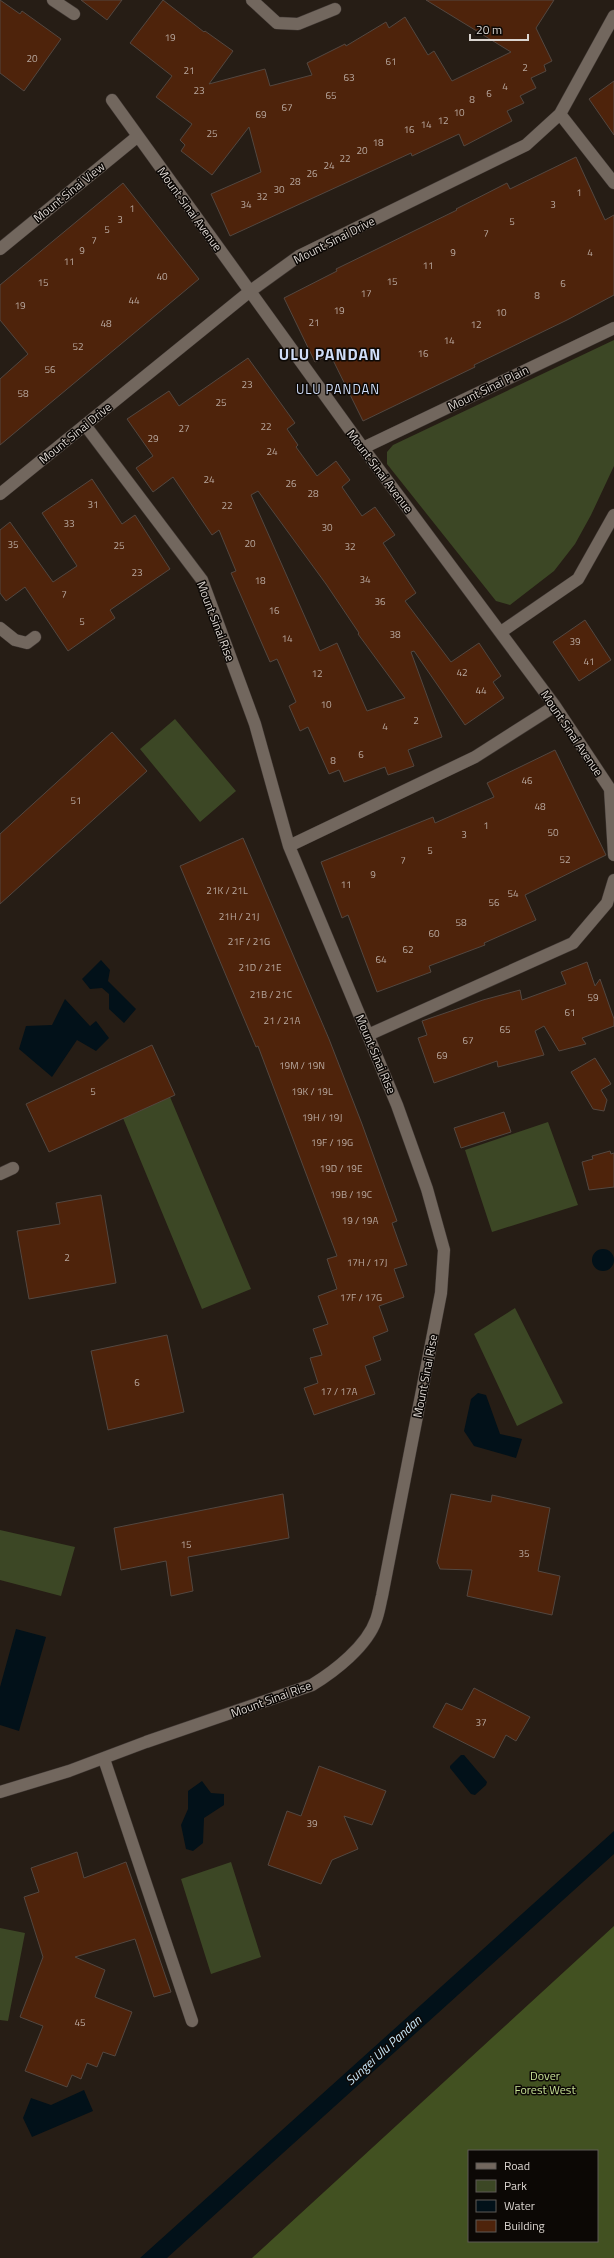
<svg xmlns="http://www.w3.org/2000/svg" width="614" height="2258" font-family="'Titillium Web',sans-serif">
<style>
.green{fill:#3c4725}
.forest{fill:#425121;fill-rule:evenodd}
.water{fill:#021119}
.building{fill:#4e230b;stroke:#534740;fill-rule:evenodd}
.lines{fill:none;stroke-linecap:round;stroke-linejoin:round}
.minor-casing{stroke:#403834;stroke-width:13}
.minor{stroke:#72675e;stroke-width:12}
.labels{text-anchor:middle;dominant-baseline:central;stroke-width:3;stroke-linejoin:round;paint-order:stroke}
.number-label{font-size:10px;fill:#b8a89f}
.street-label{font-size:12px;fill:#dbd5d0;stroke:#0c0805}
.park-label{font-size:12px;fill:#c6e094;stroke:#0c0805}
.neighbourhood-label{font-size:13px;letter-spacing:1px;fill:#d0ddf8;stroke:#0c0805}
.water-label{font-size:13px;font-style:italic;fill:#c5e4f6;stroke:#0c0805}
.district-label{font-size:16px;font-weight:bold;letter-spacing:1px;fill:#d0ddf8;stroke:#0c0805}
</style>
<rect width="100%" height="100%" fill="#261d15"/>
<!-- green -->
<path class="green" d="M614,340v126l-23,49 -16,29 -21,27 -44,34 -14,-4 -109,-137v-12l6,-7z
M175,719l61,72 -36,31 -60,-73z
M170,1097l81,192 -49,20 -79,-191z
M548,1122l30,83 -86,27 -27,-82z
M515,1308l48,95 -46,23 -43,-92z
M0,1530l75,17 -14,49 -61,-16z
M231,1862l30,95 -50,17 -30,-95z
M0,1928l25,5 -17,88 -8,-1z"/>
<!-- forest -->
<path class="forest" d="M614,1926v332h-362zM469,2151h128v90h-128z"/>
<!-- water -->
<path class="water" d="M101,960l9,10 -2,11 28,28 -12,14 -15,-14v-15l-7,-6 -12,1 -8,-10z
M65,999l25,27 6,-5 13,17 -13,13 -19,-11 -25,37 -33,-28 7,-23 26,-1z
M592 1260a11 11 0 1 1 22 0a11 11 0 1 1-22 0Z
M478,1393l8,2 14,39 22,5 -6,19 -42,-12 -10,-15 7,-32z
M16,1629l30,8 -27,94 -19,-6v-38z
M461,1755h3l23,27 -1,3 -11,10 -4,-1 -21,-26v-2z
M202,1781l9,12 13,1v11l-20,13 -1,25 -10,8 -7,-2 -5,-24 7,-16v-18z
M614,1831v23l-447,404h-27z
M84,2090l9,21 -61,26 -9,-19 8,-20 20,7z"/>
<!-- building -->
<path class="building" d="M0,0l20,14 2,-3 39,28 -37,52 -24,-18z
M81,0h41l-15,20z
M163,0l41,32 1,-1 28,20 -24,33 56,-15 5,17 42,-11 -5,-12 38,-19 1,2 40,-24 3,6 16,-11 23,38 6,-4 18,30 59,-29 -85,-52h128l-18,28 16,33 -8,4 2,6 -15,7 5,10 -16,8 4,7 -17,8 5,10 -48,25 -5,-12 -47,22 -1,-3 -181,83 -19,-42 50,-22 -12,-45 -37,48 -31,-24 4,-6 -5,-5 12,-16 -36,-27 16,-21 -42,-33z
M614,81v54l-25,-36z
M576,157l29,63 9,-5v80l-47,25 -93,45 1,2 -112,54 -33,-67 -15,8 -31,-64 53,-27 -1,-2 121,-59 -1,-1 51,-26 3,6z
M123,183l76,96 -199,166v-66l28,-25 -28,-34v-35z
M248,358l47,65 -8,6 11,16 -2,2 21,29 19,-15 14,19 -8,7 20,29 13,-9 20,28 -12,8 33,50 -11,8 46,61 28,-19 22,33 -8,6 11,16 -39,27 -51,-74 -3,1 31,85 -34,13 6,16 -26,9 -3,-8 -41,15 -5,-12 -10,4 -21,-47 -8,4 -11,-25 7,-4 -19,-43 -7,3 -39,-89 5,-2 -17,-41 -7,5 -39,-58 -20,15 -17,-24 17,-12 -26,-37 42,-28 10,15zM258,491l68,93 33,49 -1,1 47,64 -38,13 -30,-68 -17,8 -69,-156z
M92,479l30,45 13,-9 35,54 -60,41 5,8 -47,33 -43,-64 -19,14 -6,-8v-63l10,-8 43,60 24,-16 -35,-53z
M585,620l26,40 -32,21 -26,-39z
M112,732l35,39 -147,133v-70z
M555,750l51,105 -81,40 11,25 -52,23 1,2 -56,21 2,6 -54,20 -29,-77 -6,3 -21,-56 112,-45 2,6 59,-26 -7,-14z
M243,838l86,201 33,85 35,97 -5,2 15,42 -13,4 10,28 -25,9 9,25 -15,6 8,23 -16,6 10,28 -61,21 -10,-27 14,-5 -8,-25 12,-3 -9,-26 15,-5 -10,-28 19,-7 -10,-30 10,-3 -79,-210 -2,1 -76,-181z
M587,962l8,24 5,-7 14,40v7l-32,12 4,6 -27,7 -15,-25 -9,5 9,24 -46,12 -1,-6 -63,22 -16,-45 9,-3 -5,-14 61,-21 37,-10 2,10 44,-16 -5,-12z
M152,1045l23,50 -126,57 -23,-48z
M595,1058l16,26 -10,6 6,10 -3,11 -11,-2 -22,-37z
M504,1112l7,20 -50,16 -7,-20z
M610,1151l1,3 3,-1v34l-25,3 -7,-28 11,-3 -1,-3z
M101,1195l15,88 -87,16 -12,-68 43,-7 -4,-21z
M167,1335l17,77 -76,18 -17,-79z
M283,1494l6,44 -101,19 5,34 -22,5 -5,-35 -45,9 -7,-42z
M451,1494l40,8 1,-7 58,13 -12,63 22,5 -8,39 -85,-19 5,-26 -32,-1 -3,-7z
M474,1688l56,29 -14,24 -10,-6 -12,23 -61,-31 13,-24 16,7z
M319,1766l67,25 -14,34 -28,-9 14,33 -26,11 -11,24 -53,-19 19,-54 14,5z
M77,1852l7,26 42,-16 45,130 -17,5 -19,-58 -60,18 30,13 -10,27 37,15 -17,44 -12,-4 -6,15 -10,-4 -6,16 -9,-4 -5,12 -42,-16 18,-45 -23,-9 23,-60 -19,-60 15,-5 -8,-24z"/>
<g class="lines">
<!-- minor casing -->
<g class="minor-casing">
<path id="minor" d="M53,0l21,14
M252,0l25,23 21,1 37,-15
M112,100l251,348 192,258 55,83 4,66
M560,114l54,69
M0,249l138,-113
M363,448l251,-120
M0,494l249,-202 50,-36 227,-111 34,-31 54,-98
M0,628l15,12 12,3 8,-6
M501,632l77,-53 36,-64
M289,846l186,-89 80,-51
M368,1035l205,-92 34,-40 7,-23
M0,1174l13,-6
M104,1759l88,262
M0,1792l69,-21 77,-29 166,-57c23,-14 55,-39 64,-65 3,-8 4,-16 6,-24l59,-303 3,-43 -17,-61 -30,-84 -108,-259 -34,-122 -53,-144 -117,-155"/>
</g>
<!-- minor -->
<use href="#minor" class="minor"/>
</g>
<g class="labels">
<!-- number labels -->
<g class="number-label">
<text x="170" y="37">19</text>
<text x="32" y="58">20</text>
<text x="391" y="61">61</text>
<text x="525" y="67">2</text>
<text x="189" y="70">21</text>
<text x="349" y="77">63</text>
<text x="505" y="86">4</text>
<text x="199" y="90">23</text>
<text x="489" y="93">6</text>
<text x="331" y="95">65</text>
<text x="472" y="99">8</text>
<text x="287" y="107">67</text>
<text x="459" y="112">10</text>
<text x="261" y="114">69</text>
<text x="443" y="120">12</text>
<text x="426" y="124">14</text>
<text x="409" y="129">16</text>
<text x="212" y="133">25</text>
<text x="378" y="142">18</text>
<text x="362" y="150">20</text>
<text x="345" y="158">22</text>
<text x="329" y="165">24</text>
<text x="312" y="173">26</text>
<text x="295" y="181">28</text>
<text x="279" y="189">30</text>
<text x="579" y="192">1</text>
<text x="262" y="196">32</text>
<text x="246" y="204">34</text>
<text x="553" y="204">3</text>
<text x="132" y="208">1</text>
<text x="120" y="219">3</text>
<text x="512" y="221">5</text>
<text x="107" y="229">5</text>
<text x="486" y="233">7</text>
<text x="94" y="240">7</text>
<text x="82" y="250">9</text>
<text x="453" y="252">9</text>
<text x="590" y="252">4</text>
<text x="69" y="261">11</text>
<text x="428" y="265">11</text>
<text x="162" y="276">40</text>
<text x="392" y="281">15</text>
<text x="43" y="282">15</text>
<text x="563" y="283">6</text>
<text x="366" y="293">17</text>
<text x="537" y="295">8</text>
<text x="134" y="300">44</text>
<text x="20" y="305">19</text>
<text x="339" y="310">19</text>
<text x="501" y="312">10</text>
<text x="314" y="322">21</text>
<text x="106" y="323">48</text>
<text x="476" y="324">12</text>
<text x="449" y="340">14</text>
<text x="78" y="346">52</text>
<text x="423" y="353">16</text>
<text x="50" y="369">56</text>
<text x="247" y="384">23</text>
<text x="23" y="393">58</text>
<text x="221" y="402">25</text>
<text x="266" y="426">22</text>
<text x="184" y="428">27</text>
<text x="153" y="438">29</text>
<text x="272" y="451">24</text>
<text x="209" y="479">24</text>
<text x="291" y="483">26</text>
<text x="313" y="493">28</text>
<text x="93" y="504">31</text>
<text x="227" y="505">22</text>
<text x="69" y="523">33</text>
<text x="327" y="527">30</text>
<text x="250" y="543">20</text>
<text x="13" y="544">35</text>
<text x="119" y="545">25</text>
<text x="350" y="546">32</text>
<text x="137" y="572">23</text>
<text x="365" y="579">34</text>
<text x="260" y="580">18</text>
<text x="64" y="594">7</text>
<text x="380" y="601">36</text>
<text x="274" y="610">16</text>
<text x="82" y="621">5</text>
<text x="395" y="634">38</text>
<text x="287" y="638">14</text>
<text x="575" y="641">39</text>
<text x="589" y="661">41</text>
<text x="462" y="672">42</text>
<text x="317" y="673">12</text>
<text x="481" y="690">44</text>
<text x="326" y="704">10</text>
<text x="416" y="720">2</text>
<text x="385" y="726">4</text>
<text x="361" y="754">6</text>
<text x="333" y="760">8</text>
<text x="527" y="780">46</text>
<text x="76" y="800">51</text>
<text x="540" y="806">48</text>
<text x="486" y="825">1</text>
<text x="553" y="832">50</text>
<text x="464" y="834">3</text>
<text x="430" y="850">5</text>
<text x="565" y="859">52</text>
<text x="403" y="860">7</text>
<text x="373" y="874">9</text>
<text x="346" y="884">11</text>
<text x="227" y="890">21K / 21L</text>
<text x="513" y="893">54</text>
<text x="494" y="902">56</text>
<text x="239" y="916">21H / 21J</text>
<text x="461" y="922">58</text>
<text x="434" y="933">60</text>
<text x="249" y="941">21F / 21G</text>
<text x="408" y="949">62</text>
<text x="381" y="959">64</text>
<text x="260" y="967">21D / 21E</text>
<text x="271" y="994">21B / 21C</text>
<text x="593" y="997">59</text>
<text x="570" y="1012">61</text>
<text x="282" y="1020">21 / 21A</text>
<text x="505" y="1029">65</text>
<text x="468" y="1040">67</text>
<text x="442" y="1055">69</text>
<text x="302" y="1065">19M / 19N</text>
<text x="93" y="1091">5</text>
<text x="312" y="1091">19K / 19L</text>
<text x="322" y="1117">19H / 19J</text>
<text x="332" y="1142">19F / 19G</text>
<text x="341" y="1168">19D / 19E</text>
<text x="351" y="1194">19B / 19C</text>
<text x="360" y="1220">19 / 19A</text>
<text x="67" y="1257">2</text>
<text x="367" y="1262">17H / 17J</text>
<text x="361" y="1297">17F / 17G</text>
<text x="137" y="1382">6</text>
<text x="339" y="1391">17 / 17A</text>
<text x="186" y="1544">15</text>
<text x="524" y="1553">35</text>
<text x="481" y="1722">37</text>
<text x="312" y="1823">39</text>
<text x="80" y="2022">45</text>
</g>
<!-- street labels -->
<g class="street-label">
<text transform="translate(69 192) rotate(-39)">Mount Sinai View</text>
<text transform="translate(190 209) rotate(54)">Mount Sinai Avenue</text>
<text transform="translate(334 240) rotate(-27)">Mount Sinai Drive</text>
<text transform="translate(488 388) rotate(-26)">Mount Sinai Plain</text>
<text transform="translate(75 433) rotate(-39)">Mount Sinai Drive</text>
<text transform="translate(380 471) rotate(53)">Mount Sinai Avenue</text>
<text transform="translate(216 621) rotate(69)">Mount Sinai Rise</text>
<text transform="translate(572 733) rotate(56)">Mount Sinai Avenue</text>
<text transform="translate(376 1054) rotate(67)">Mount Sinai Rise</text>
<text transform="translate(425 1376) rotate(-79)">Mount Sinai Rise</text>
<text transform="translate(271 1699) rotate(-20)">Mount Sinai Rise</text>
</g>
<!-- park labels -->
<g class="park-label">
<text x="545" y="2075">Dover<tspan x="545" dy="14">Forest West</tspan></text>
</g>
<!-- neighbourhood labels -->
<g class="neighbourhood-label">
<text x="338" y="389">ULU PANDAN</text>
</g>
<!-- water labels -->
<g class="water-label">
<text transform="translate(383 2050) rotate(-42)">Sungei Ulu Pandan</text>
</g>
<!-- district labels -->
<g class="district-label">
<text x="330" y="354">ULU PANDAN</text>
</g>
</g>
<!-- legend -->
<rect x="468" y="2150" width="130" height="92" fill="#0c0805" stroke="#5f5a56"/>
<rect x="476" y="2163" width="20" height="6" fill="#72675e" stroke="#5f5a56"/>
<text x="504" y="2170" font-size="12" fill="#dbd5d0">Road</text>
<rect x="476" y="2180" width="20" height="12" fill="#3c4725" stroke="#5f5a56"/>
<text x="504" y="2190" font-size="12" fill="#dbd5d0">Park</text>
<rect x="476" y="2200" width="20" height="12" fill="#021119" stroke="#5f5a56"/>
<text x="504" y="2210" font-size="12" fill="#dbd5d0">Water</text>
<rect x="476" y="2220" width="20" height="12" fill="#4e230b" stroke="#5f5a56"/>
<text x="504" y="2230" font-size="12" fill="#dbd5d0">Building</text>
<!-- scale -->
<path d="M470 34v6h58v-6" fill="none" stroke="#dbd5d0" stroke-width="2"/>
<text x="476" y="34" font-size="12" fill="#dbd5d0" stroke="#0c0805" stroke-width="3" paint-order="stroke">20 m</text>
</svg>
